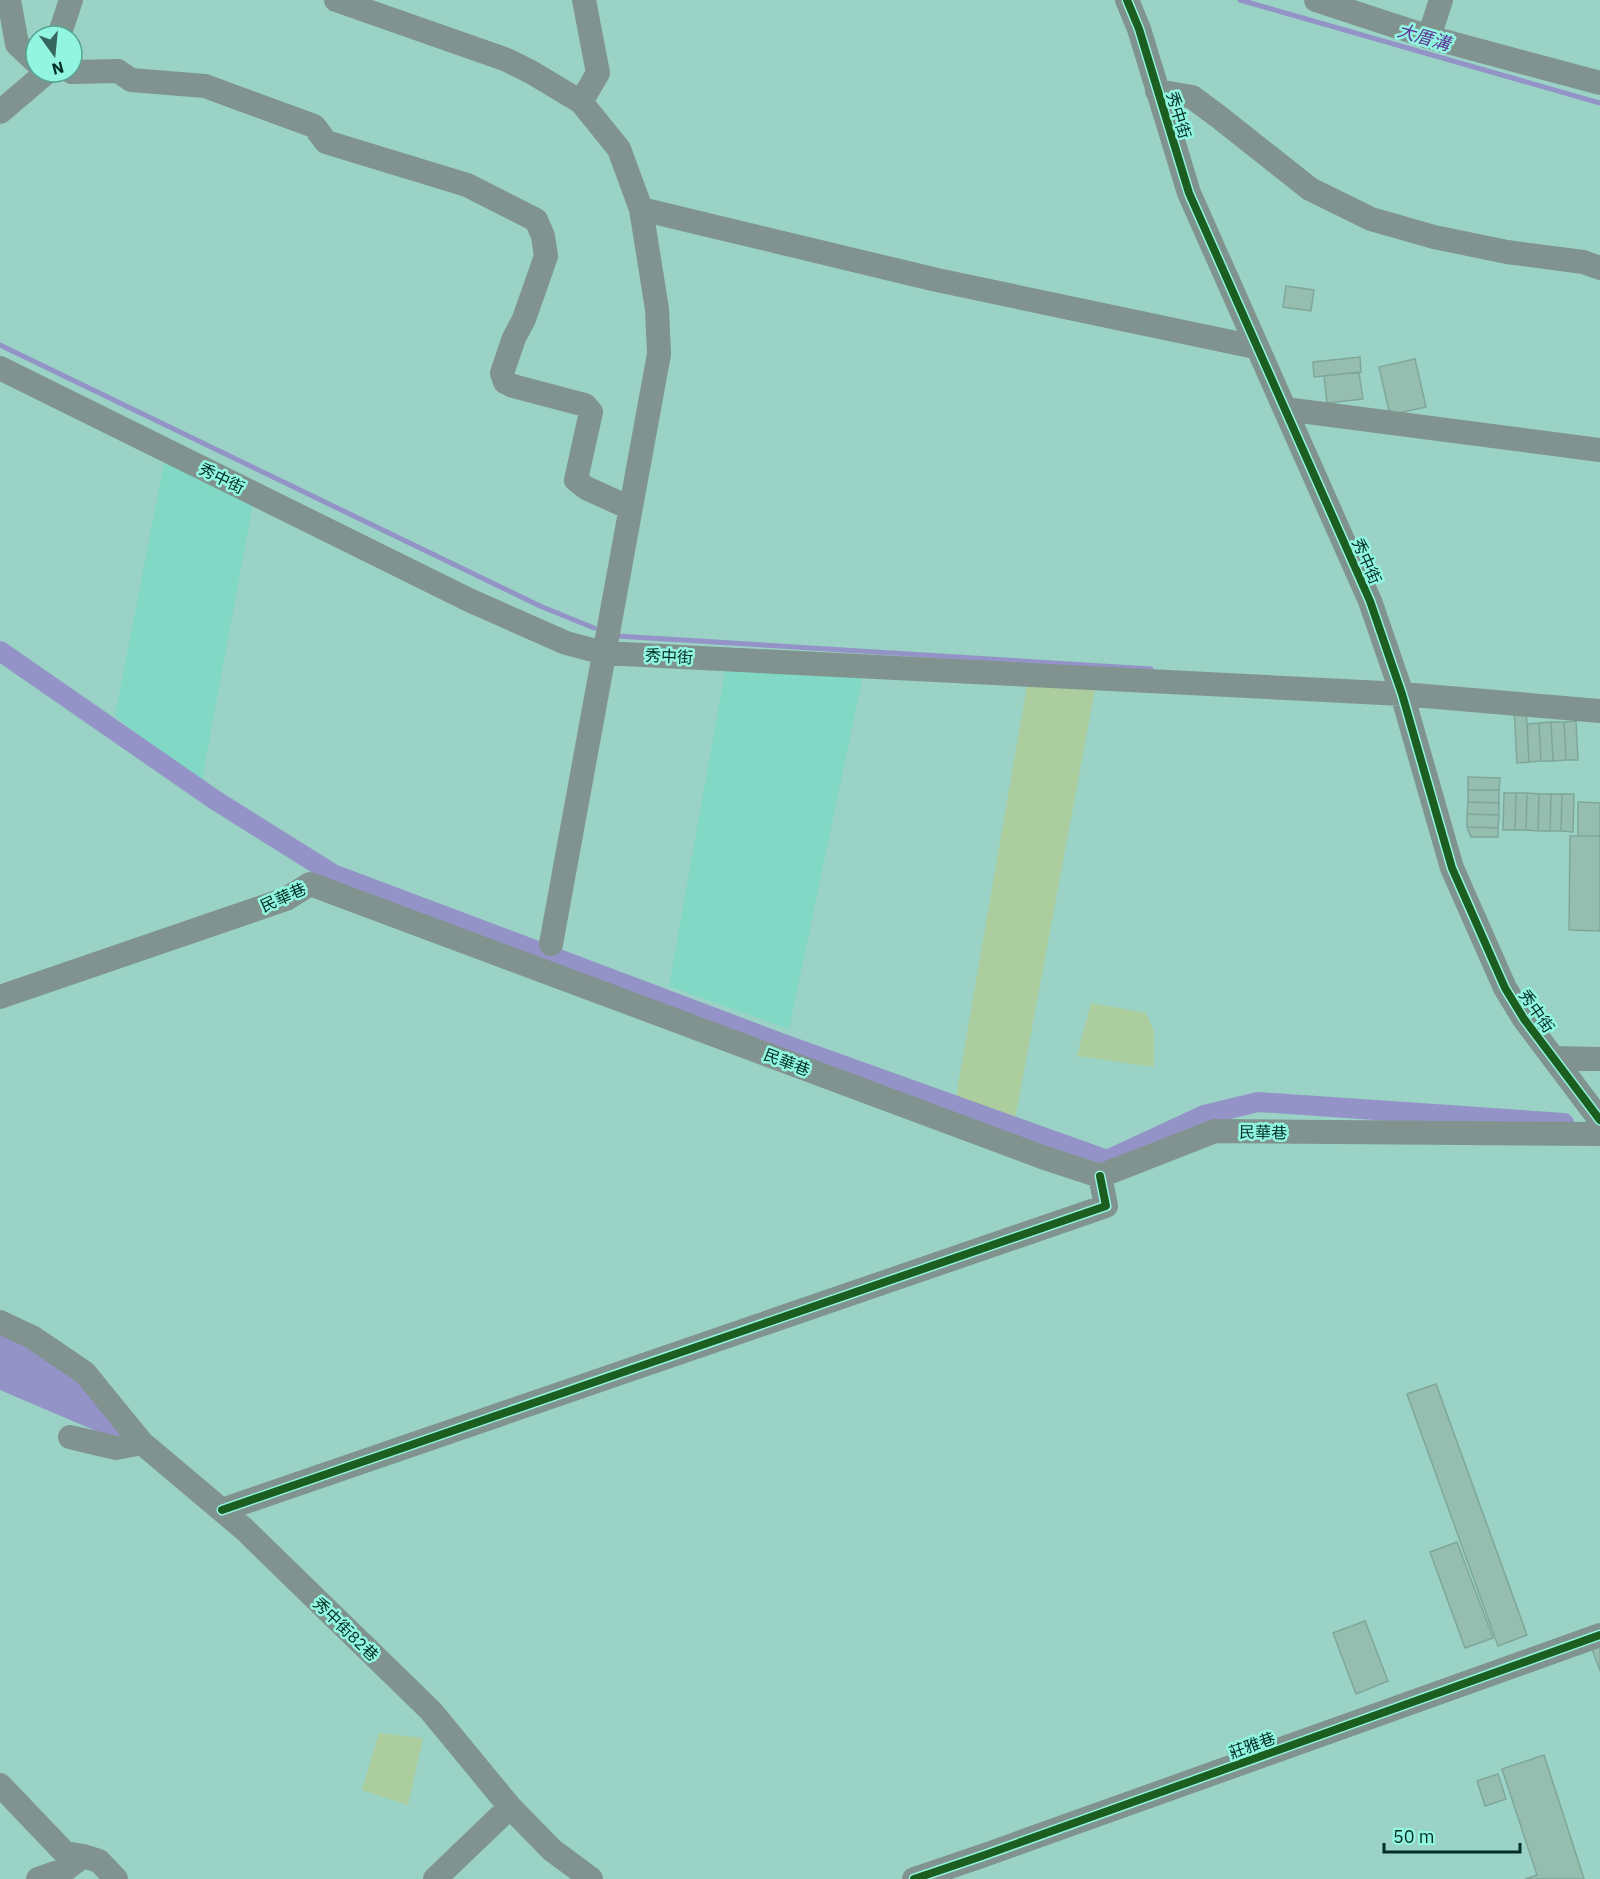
<svg xmlns="http://www.w3.org/2000/svg" width="1600" height="1879" font-family="'IBM Plex Sans','Noto Sans TC',sans-serif">
<style>
.built{fill:#80d8c5}
.green{fill:#accd9d}
.water{fill:#9493c7}
.lines{fill:none;stroke-linecap:round;stroke-linejoin:round}
.stream{stroke:#9493c7;stroke-width:5}
.canal{stroke:#9493c7;stroke-width:20}
.building{fill:#96beb0;stroke:#7fa799;stroke-width:1.5}
.minor{stroke:#80938f;stroke-width:24}
.cycleway-casing{stroke:#91f5df;stroke-width:11}
.cycleway{stroke:#1b5e20;stroke-width:8}
.labels{text-anchor:middle;dominant-baseline:central;stroke-width:5;stroke-linejoin:round;paint-order:stroke}
.street-label{font-size:16px;fill:#002e26;stroke:#91f5df}
.water-label{font-size:18px;font-style:italic;fill:#5e3899;stroke:#91f5df}
</style>
<rect width="100%" height="100%" fill="#9ad2c5"/>
<!-- built -->
<path class="built" d="M165,458l88,45 -52,282 -86,-69z
M727,660l136,15 -74,354 -120,-43z"/>
<!-- green -->
<path class="green" d="M1028,680l68,4 -81,435 -59,-22z
M1091,1003l55,10 8,19v35l-77,-11z
M379,1733l44,5 -15,67 -46,-15z"/>
<!-- water -->
<path class="water" d="M0,1332l39,21 43,29 41,49 -6,9 -117,-50z"/>
<g class="lines">
<!-- stream -->
<path class="stream" d="M1240,0l360,103
M0,345l540,261 54,22
M617,636l534,33"/>
<!-- canal -->
<path class="canal" d="M0,651l215,149 118,74 448,169 326,117 97,-45 54,-13 306,21"/>
</g>
<!-- building -->
<path class="building" d="M1286,286l28,4 -3,21 -28,-4z
M1360,357l1,15 -47,5 -1,-15z
M1415,359l11,48 -36,8 -11,-48z
M1359,372l4,27 -36,4 -3,-27z
M1514,708h12l3,54 -12,1z
M1576,721l2,39h-12l-2,-38z
M1551,722h13l2,38 -13,1z
M1551,722l2,39h-12l-2,-38z
M1539,723l2,38 -12,1 -2,-38z
M1468,777l32,1 -1,12h-31z
M1468,790h31v13l-31,-1z
M1504,793h12l-1,37h-12z
M1516,793h11l-1,37h-11z
M1527,793l12,1 -1,37 -12,-1z
M1539,794h12l-1,37h-12z
M1551,794h11l-1,37h-11z
M1562,794h12l-1,38 -12,-1z
M1468,802l31,1v12l-32,-1z
M1578,802l22,1v33h-22z
M1467,814l32,1 -1,13 -31,-1z
M1467,827l31,1v9h-27z
M1570,836h30v95l-31,-1z
M1436,1384l91,251 -29,11 -91,-252z
M1457,1542l36,96 -28,10 -35,-96z
M1365,1621l23,60 -32,13 -23,-61z
M1600,1636v35l-11,-31z
M1544,1755l40,124h-59l12,-4 -35,-106z
M1498,1774l8,25 -21,7 -8,-25z"/>
<g class="lines">
<!-- minor -->
<path class="minor" d="M9,0l8,44 19,18
M336,0l171,60 24,12 50,30 38,47 22,60 16,100 2,45 -108,590
M1127,0l12,29 50,164 181,408 32,93 50,174 53,120 19,31 76,101
M1316,0l113,37 171,46
M59,36l12,-36
M1429,37l12,-37
M72,72l46,-1 13,9 74,6 109,40 12,16 141,43 69,35 7,16 3,20 -22,63 -10,19 -12,35 3,9 8,4 72,19 6,7 -15,68 10,8 44,20
M1157,91l35,6 27,20 91,72 61,30 63,18 73,15 76,10 17,6
M581,102l17,-29 -14,-73
M0,112l47,-40
M641,209l296,71 318,67 1,-3
M0,368l469,232 97,43 38,10 798,41 198,17
M1285,409l315,41
M0,997l286,-98 24,-15 732,273 58,19 115,-45 385,3
M1554,1058l46,1
M0,1322l32,15 53,36 57,70
M70,1437l46,11 26,-5 102,86 187,182 79,96 42,43 39,29
M222,1510l884,-304 -6,-30
M0,1785l65,68 18,3 16,5 17,18
M38,1879l28,-10 17,-13
M435,1879l75,-72
M914,1879l68,-23 618,-221"/>
<!-- cycleway casing -->
<g class="cycleway-casing">
<path id="cycleway" d="M1127,0l12,29 50,164 181,408 32,93 50,174 53,120 19,31 76,101
M222,1510l884,-304 -6,-30
M914,1879l68,-23 618,-221"/>
</g>
<!-- cycleway -->
<use href="#cycleway" class="cycleway"/>
</g>
<g class="labels">
<!-- street labels -->
<g class="street-label">
<text transform="translate(1179 115) rotate(73)">秀中街</text>
<text transform="translate(222 478) rotate(26)">秀中街</text>
<text transform="translate(1367 561) rotate(66)">秀中街</text>
<text transform="translate(669 656) rotate(3)">秀中街</text>
<text transform="translate(283 897) rotate(-24)">民華巷</text>
<text transform="translate(1537 1011) rotate(55)">秀中街</text>
<text transform="translate(787 1062) rotate(21)">民華巷</text>
<text transform="translate(1263 1132) rotate(1)">民華巷</text>
<text transform="translate(346 1629) rotate(44)">秀中街82巷</text>
<text transform="translate(1252 1745) rotate(-20)">莊雅巷</text>
</g>
<!-- water labels -->
<g class="water-label">
<text transform="translate(1424 37) rotate(16)">大厝溝</text>
</g>
</g>
<!-- north arrow -->
<g transform="translate(54 54) rotate(165)"><circle r="28" fill="#91f5df" stroke="#57a595" stroke-width="1.5"/>
<path d="M0-4.5L10 22L0 15L-10 22Z" fill="#36675e"/>
<text y="-9" font-size="16" font-weight="bold" text-anchor="middle" fill="#002e26">N</text>
</g>
<!-- scale -->
<path d="M1384 1843v9h136v-9" fill="none" stroke="#002e26" stroke-width="3"/>
<text x="1393" y="1843" font-size="18" fill="#002e26" stroke="#91f5df" stroke-width="4.5" paint-order="stroke">50 m</text>
</svg>
